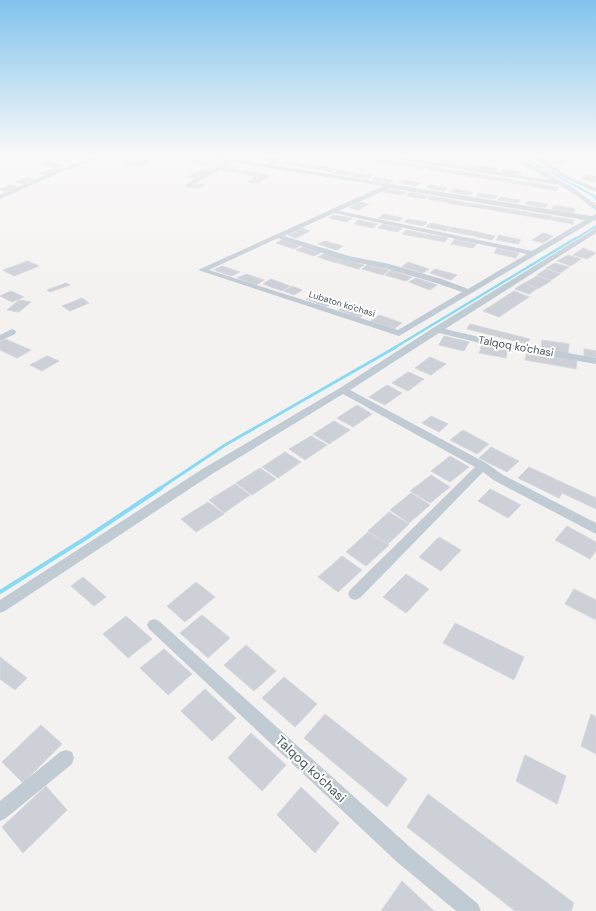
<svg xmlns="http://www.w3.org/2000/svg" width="596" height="911" font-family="'DM Sans',sans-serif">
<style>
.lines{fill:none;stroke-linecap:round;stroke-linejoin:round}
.stream-far3{stroke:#87daf4;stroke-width:2}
.stream-far2{stroke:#87daf4;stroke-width:2.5}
.stream-far1{stroke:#87daf4;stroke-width:3}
.stream{stroke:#87daf4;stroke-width:4}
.building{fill:#cdd0d7;stroke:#d5d7dd}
.minor{fill:#c1cbd4;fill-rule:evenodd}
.labels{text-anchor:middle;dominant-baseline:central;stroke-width:4;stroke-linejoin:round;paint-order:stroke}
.far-street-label{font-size:9px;fill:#475461;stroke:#fff}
.street-label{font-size:11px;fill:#475461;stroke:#fff}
.near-street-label{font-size:13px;fill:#475461;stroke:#fff}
</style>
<rect width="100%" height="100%" fill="#f4f2f1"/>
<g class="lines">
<!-- stream-far3 -->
<path class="stream-far3" d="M519,155l75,41 2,4
M575,239l21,-13"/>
<!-- stream-far2 -->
<path class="stream-far2" d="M394,348l182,-110"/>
<!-- stream-far1 -->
<path class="stream-far1" d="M159,489l66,-44 171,-98"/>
<!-- stream -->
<path class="stream" d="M0,592l86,-54 75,-50"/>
</g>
<!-- building -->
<path class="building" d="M80,155h2l10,2 -7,2 -11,-2z
M270,155l8,1 -9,5 -7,-1z
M357,155l16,2 -4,3 -15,-3z
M404,155h4l13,2 -3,2 -16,-2z
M493,155h12l5,2 -7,4 -5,-1 4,-3 -2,-1z
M422,157l16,3 -3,2 -16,-2z
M132,158l17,3 -9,5 -17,-4z
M374,158l16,2 -3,3 -16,-3z
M561,158l9,2 -10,5 -9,-2z
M192,159l15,2 -5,3 -15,-3z
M442,160l16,2 -3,3 -16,-3z
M44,161l17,4 -7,3 -16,-4z
M209,161l15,3 -5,2 -15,-2z
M284,161l15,3 -4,2 -15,-3z
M391,161l17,2 -4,3 -16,-3z
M410,163l16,3 -3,3 -17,-3z
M463,163l17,3 -2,3 -18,-3z
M302,164l12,1 22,4 -5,3 -33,-6z
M428,166l17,3 -3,3 -17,-3z
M482,166l17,3 -3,3 -17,-3z
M226,167l15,3 -4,3 -16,-3z
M51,169l7,1 -11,5 -7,-2z
M447,169l17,3 -3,3 -17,-3z
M504,169l17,3 -2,3 -18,-3z
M201,170l10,2 -14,7 -10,-2z
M243,170l16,3 -4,3 -16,-3z
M338,170l16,3 -4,2 -16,-2z
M465,172l18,3 -3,3 -18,-3z
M261,173l9,2 -12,8 -10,-1z
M356,173l16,3 -3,3 -17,-3z
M484,175l18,3 -2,3 -18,-3z
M587,175l9,2v2l-4,3 -11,-3z
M28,177l7,2 -12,5 -7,-2z
M376,177l17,3 -4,3 -17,-3z
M503,178l18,3 -2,3 -19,-3z
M403,180l17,3 -3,3 -18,-3z
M522,181l19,3 18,3 -3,4 -36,-7z
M195,184l9,1 -7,4 -8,-2z
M10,185l7,1 -12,6 -5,-2v-1z
M429,185l18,3 -3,3 -18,-3z
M388,189l18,3 -4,3 -18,-3z
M454,189l19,3 -3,3 -19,-3z
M410,192l18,4 -3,3 -19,-3z
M479,193l19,3 -3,3 -19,-3z
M430,196l19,3 -3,3 -19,-3z
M501,197l19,3 -2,3 -20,-3z
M449,199l19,4 -2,3 -20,-3z
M528,201l20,3 -3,4 -20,-4z
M360,202l9,2 -11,6 -9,-2z
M469,203l20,3 -3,3 -19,-3z
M554,205l21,4 -2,4 -21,-4z
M489,206l20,3 -2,4 -20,-4z
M510,209l21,4 -3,3 -20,-3z
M531,213l21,3 -2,4 -21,-4z
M383,214l20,4 -4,3 -20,-3z
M333,215l19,3 -5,4 -18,-4z
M553,217l21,3 -1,4 -22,-4z
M408,219l19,3 -3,4 -20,-4z
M358,220l20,4 -5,4 -19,-4z
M430,223l20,4 -4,4 -20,-4z
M382,224l20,4 -4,4 -20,-4z
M451,227l21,4 -3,4 -21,-4z
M302,228l8,3 -14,7 -8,-3z
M406,230l20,4 -3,4 -21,-4z
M473,231l22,5 -3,4 -22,-5z
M543,233l10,3 -10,7 -11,-3z
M427,234l21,4 -3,4 -21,-4z
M499,235l22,5 -3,4 -22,-4z
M283,239l18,6 -7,4 -18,-6z
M455,239l22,5 -4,4 -22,-4z
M325,241l18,5 -6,4 -19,-6z
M304,246l18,6 -8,4 -18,-6z
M497,248l22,5 -3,5 -22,-5z
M583,248l13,5 -9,6 -14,-4z
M325,253l18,6 -7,4 -18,-6z
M568,255l13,4 -10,7 -14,-5z
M344,259l20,6 -6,4 -20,-6z
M28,261l11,5 -25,10 -11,-6z
M408,262l21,7 -6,4 -21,-6z
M555,263l14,4 -9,6 -14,-5z
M368,264l21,6 -6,5 -21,-6z
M222,266l18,6 -9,4 -17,-6z
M435,269l22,6 -6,5 -21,-7z
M546,269l14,5 -9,6 -14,-5z
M391,270l21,7 -6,4 -21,-6z
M246,274l18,6 -8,5 -19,-7z
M537,276l14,5 -12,7 -14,-5z
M416,278l21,7 -7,5 -21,-8z
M271,279l19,7 -8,5 -19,-7z
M66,283l4,2 -20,7 -3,-2z
M524,283l14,5 -9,6 -14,-5z
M292,286l10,4 -8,5 -10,-4z
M11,291l13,6 -12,5 -12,-6z
M514,291l15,6 -30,20 -16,-6z
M314,294l20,8 -8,5 -20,-8z
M82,298l7,5 -19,8 -8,-5z
M19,300l12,2 -12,10 -12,-2z
M346,305l21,7 -7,6 -22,-8z
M379,315l23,8 -8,6 -23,-8z
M470,324l60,15 -3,5 -60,-15z
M444,336l25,6 -5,9 -25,-6z
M5,339l26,11 -14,8 -17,-8v-8z
M542,340l27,4 -1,10 -27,-5z
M482,344l26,4 -2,10 -27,-5z
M584,349l12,2v7l-12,-2z
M527,351l23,4 -1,9 -24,-4z
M550,355l27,5 -1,9 -27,-5z
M47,356l12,5 -17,10 -12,-6z
M430,357l16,7 -15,11 -16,-7z
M408,372l16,7 -16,12 -16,-8z
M387,385l15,8 -17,12 -16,-8z
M357,405l15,9 -19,13 -16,-9z
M431,416l17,8 -9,8 -17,-9z
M334,421l16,9 -21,14 -16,-10z
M463,430l26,14 -12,10 -27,-14z
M311,436l16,9 -22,15 -16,-11z
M491,447l28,14 -12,11 -28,-14z
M285,452l16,10 -23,16 -16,-11z
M450,456l19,11 -19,15 -19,-11z
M529,467l67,31v11l-34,-16 -3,5 -41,-20z
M260,468l16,11 -24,16 -16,-12z
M431,475l19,12 -20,16 -20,-12z
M235,484l15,11 -26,18 -15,-13z
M490,489l31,16 -13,13 -30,-17z
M411,493l19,12 -21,18 -19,-13z
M208,502l16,12 -28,18 -15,-13z
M389,512l20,12 -21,20 -20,-13z
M567,526l29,16v9l-6,8 -35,-19z
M368,532l21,13 -23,21 -20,-14z
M439,537l22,13 -20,21 -22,-14z
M342,556l20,14 -24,22 -20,-15z
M406,574l23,15 -23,24 -23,-16z
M83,577l23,20 -12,9 -23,-20z
M196,582l19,15 -30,25 -18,-16z
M574,589l22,11v20l-31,-16z
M202,615l28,23 -22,20 -28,-25z
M126,616l26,23 -24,19 -25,-24z
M455,623l69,34 -10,23 -71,-37z
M246,645l30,26 -22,20 -30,-26z
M164,649l28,25 -24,21 -28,-27z
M0,657l27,21 -12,12 -15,-11z
M284,677l33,27 -22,23 -33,-29z
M205,689l31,29 -24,23 -31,-30z
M325,714l82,65 -20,28 -83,-69z
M591,714l5,3v37l-15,-8z
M41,725l21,19 -39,39 -21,-21z
M251,733l35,32 -24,26 -34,-33z
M525,755l41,21 -9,28 -41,-23z
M46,786l21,24 -44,43 -21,-26z
M301,787l38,36 -24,30 -38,-38z
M428,794l146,109 -3,8h-56l-108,-84z
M402,881l32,30h-53z"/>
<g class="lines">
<!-- minor -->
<path class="minor" d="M100,155h8l-47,17 -61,27v-4l57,-25z
M197,155h12l57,9 15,-9h7l-16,10 319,51 5,-2v6l-3,1 -194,115 -201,-66 185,-84 -150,-24 -44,25h-4v-2l42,-24zM390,188l195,32 -53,31 -193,-40zM334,213l193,41 -59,35 -26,-10 -53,-15 -40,-8 -65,-20zM278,238l66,22 41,8 51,15 26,9 -64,38 -189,-60z
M371,155h13l167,25 -44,-25h7l58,32 24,18v6l-17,-14 -20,-12z
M530,155h6l8,5 12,-5h7l-15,7 18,13 30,13v4l-34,-15z
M596,228v5l-151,96 43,10 108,19v6l-108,-19 -49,-12 -89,57 136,73 17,12 93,48v11l-101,-53 -12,-9 -123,126 -5,2 -5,-2 -2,-4 2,-4 125,-123 -132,-73 -131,80 -207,137 -5,2v-13l204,-132 136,-80 93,-60z
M12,329l3,1 1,2 -1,2 -15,7v-6z
M154,619l5,2 252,227 67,56 3,7h-25l-59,-49 -248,-233 -2,-4 2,-4z
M66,750l6,2 2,6 -2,6 -66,54 -6,3v-20l60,-49z"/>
</g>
<!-- sky -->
<linearGradient id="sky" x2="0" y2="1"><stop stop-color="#81c3ed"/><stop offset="0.55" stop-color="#faf9f9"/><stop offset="1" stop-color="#faf9f9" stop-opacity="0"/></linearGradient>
<rect width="596" height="282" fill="url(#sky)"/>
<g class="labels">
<!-- far-street labels -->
<g class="far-street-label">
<text transform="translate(342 304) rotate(17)">Lubaton ko'chasi</text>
</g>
<!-- street labels -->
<g class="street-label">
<text transform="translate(516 346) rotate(10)">Talqoq ko'chasi</text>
</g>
<!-- near-street labels -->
<g class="near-street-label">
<text transform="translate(311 769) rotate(43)">Talqoq ko'chasi</text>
</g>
</g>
</svg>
